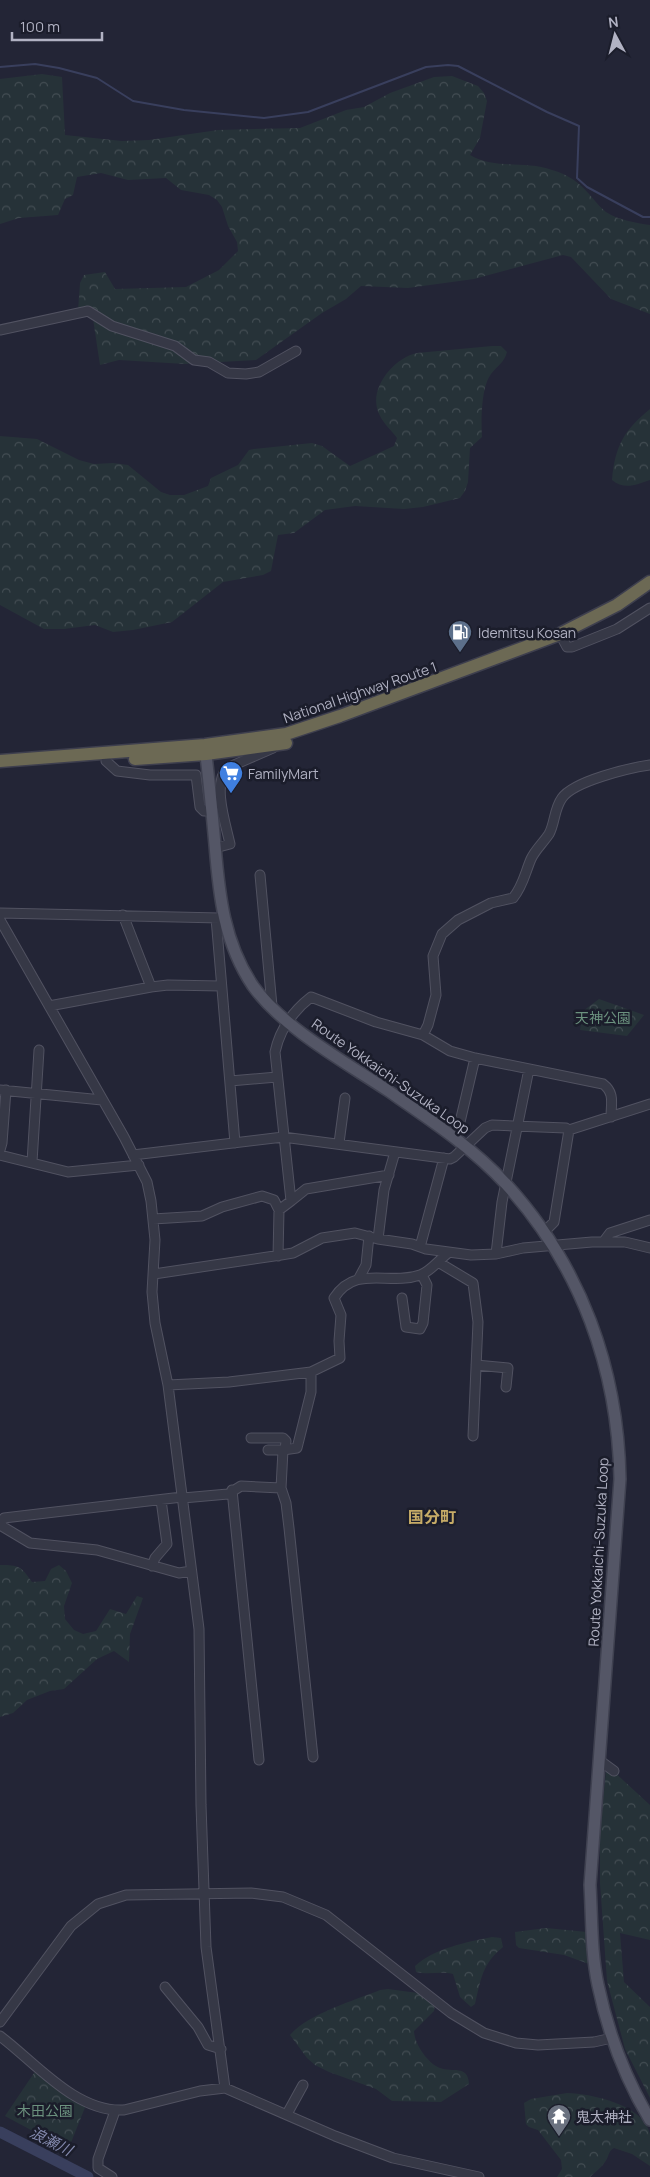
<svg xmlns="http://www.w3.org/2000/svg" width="650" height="2177" font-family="Manrope,'Noto Sans JP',sans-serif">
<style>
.forest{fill:url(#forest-crowns)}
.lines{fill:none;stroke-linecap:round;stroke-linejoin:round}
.stream{stroke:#393f5d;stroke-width:2}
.river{stroke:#393f5d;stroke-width:11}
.minor-casing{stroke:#515261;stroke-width:11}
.major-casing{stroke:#3f4150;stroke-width:14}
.highway-casing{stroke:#3e3f4e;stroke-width:15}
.minor{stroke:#363846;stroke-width:9}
.major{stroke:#545666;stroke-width:11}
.highway{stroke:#6c6954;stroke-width:12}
.labels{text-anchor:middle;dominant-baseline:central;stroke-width:5;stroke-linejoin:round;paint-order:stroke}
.poi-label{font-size:14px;fill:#b1b2c3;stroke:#1b1d2b;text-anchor:start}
.street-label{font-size:14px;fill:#b1b2c3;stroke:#1b1d2b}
.park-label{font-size:14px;fill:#6b917e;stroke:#1b1d2b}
.water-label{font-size:15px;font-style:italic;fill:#8389ad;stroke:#1b1d2b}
.quarter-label{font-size:16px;font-weight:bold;fill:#c7ac67;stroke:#1b1d2b}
</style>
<defs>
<pattern id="forest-crowns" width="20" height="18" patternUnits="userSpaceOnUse" patternTransform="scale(1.25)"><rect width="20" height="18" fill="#263238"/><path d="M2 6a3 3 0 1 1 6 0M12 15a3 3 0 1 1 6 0" fill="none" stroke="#434d53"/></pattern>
</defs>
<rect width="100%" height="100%" fill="#232536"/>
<!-- forest -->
<path class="forest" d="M42,74l20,3 3,58 57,6 27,-1 69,-10 82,-2 46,-18 18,-3 26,-14 44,-16 18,-1 26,10 6,7 3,8 -7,37 -10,17c25,15 55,5 82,15 9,2 20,8 27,14 10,8 17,20 27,28 12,8 30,11 44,13v89l-39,-15 -40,-42 -8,-2 -89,24 -66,9 -47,-2 -15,13 -24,14 -66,47 -71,4 -66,-4 -19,5 -7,-46 -15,-8 2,-28 4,-8 21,-3 10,17 71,-2 33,-17 19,-19 -1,-9 -9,-16 -6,-19 -5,-7 -8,-5 -28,-5 -15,-12 -38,2 -27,-7 -24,4 -4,18 -8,4 -7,16 -39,3 -19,6v-145z
M492,346h9l6,6c-3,11 -9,13 -16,22 -10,13 -10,47 -9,63l-12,11 -2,34 -3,9 -5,7 -37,9 -19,2 -49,-3 -30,4 -31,23 -16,2 -7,36 -8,4 -40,7 -51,40 -39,8 -20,2 -18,-7 -31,4h-20l-44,-24v-169l37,3 42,21 15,4 19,-1 15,2 33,27 9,3h14l24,-9 3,-8 27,-13 11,-15 5,-1 58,-6 10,3 28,20 44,-20 3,-8c-5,-7 -13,-14 -17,-22 -14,-25 13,-58 37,-63z
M650,409v71c-14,5 -26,10 -38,0 3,-34 12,-50 38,-71z
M599,999l45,16 -17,21 -47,-6 3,-19z
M0,1565c19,0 21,1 32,17l13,-1 6,-12 8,-4 7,6 6,12 -8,23 1,13 9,11 9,4 13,-3 14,-22 16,5 11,-18 6,2 -13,36 -1,28 -15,-11 -17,8 -33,30 -14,2 -23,9 -14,13 -13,4z
M611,1769l39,36v135l-30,-7 4,49 26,25v91l-25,-49 -18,-68 -7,-98v-52l6,-60z
M546,1928l41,4 2,32 -25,-9 -45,-7 -3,-3 -1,-13z
M492,1937l9,1 2,9c-21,17 -22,32 -28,57l-4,3 -11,-10 -7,-23c-13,-3 -24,1 -37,-2l-1,-6c20,-18 52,-24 77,-29z
M388,1989l30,4 17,9 -1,9 -20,20c0,12 14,33 26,37 12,5 28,-4 29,16l-28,18 -49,-1 -16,-12 -47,-17 -14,-7 -8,-7 -17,-23c16,-20 65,-35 90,-45z
M36,2070l50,35 -18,45 -63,-34z
M567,2093c25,1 76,11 83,41 0,9 0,22 0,32l-18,-12 -18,-6c-6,3 -5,9 -9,14 -4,6 -10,10 -15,15h-33l5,-8 -1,-9 -23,-30 -9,-3 -3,-3 -2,-21 7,-4z"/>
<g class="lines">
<!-- stream -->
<path class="stream" d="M0,67l35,-3 24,4 38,10 36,23 51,9 80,8 44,-6 118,-45 22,-2 10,1 89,46 32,14 -2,52 10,9 56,30h7"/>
<!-- river -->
<path class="river" d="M0,2132l88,45"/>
<!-- minor casing -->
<g class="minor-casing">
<path id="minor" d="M0,330l88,-19 24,15 63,20 19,14 15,2 19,11 18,1 13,-2 37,-21
M560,634l7,13h5l45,-18 33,-21
M106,761l11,10 33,4h46l4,32 4,4h8
M215,848l15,-4c-4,-19 -18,-60 -3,-76l46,-20
M260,875l12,131
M0,913l220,5
M123,915l28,72 17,-2 53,1
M216,918l19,225
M0,920l124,217 23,45 4,19 4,39 -3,52 3,31 13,62 31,244 2,176 5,142 19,141
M49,1006l102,-19
M423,1035l5,-10 8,-30 -3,-39 9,-22 16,-14 33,-17 22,-5c10,-12 12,-25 18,-39 4,-9 12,-16 18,-25 6,-11 5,-25 13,-36 12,-17 67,-30 88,-33
M230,1081l47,-4
M0,1090l102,10
M456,1139l19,-81
M339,1143l6,-45
M0,1150l2,-7 4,-53
M0,1155l68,17 71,-7
M133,1155l150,-18 167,22 4,-2 31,-29 7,-3 74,3 3,2 81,-26
M32,1162l7,-112
M291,1201l15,-12 83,-14
M153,1219l49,-3 20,-9 40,-11 12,4 5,10 12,-9 -16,-149c5,-23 18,-41 36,-55l65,25 47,13 27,16 25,7 128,26c12,9 8,19 8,33
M544,1232l10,-10 15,-92
M378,1239l6,-49 11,-38
M604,1241l6,-8 40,-13
M420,1247l24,-89
M496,1254l6,-52 27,-133
M278,1256l1,-46
M438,1262l35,21 5,39 -5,114
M154,1274l127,-19 12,-2 29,-15 33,-5 23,6 34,5 14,5 45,6 25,-1 27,-6 69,-6h33l25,6
M359,1278l7,-13 3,-29
M402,1298l4,29 14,2 3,-6 4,-38 -5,-10
M476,1365l32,3 -2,19
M311,1372v20l-14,56 -14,2 -2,38 5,15 3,25 24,229
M168,1385l61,-3 82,-10 29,-14 -1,-17 2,-26 -7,-17c22,-34 54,-12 86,-23 10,-3 20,-16 28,-22
M251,1438h32l3,3 -1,9
M268,1450h15
M232,1490l27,270
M183,1498l45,-4 13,-8 40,2
M0,1525l30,18 67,7 82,23 12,-2
M0,1525l4,-7 178,-21
M152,1566l3,-8 12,-14 -6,-44
M599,1760l15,11
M165,1987l33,40 10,18 13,4
M0,2022l71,-96 27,-22 28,-9 125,-2 32,4 43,18 125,98 33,20 32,10 22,2 56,-3 18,-4
M0,2036c35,26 76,77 124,74l76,-19 25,-3 110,48 58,22 86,19
M287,2114l16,-29
M112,2177l-14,-9v-9l17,-48"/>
</g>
<!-- major casing -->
<g class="major-casing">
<path id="major" d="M205,747c4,32 7,65 10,98 4,50 9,98 38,141 30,42 92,76 134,104 42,29 85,57 119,94 75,82 112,185 114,295l-30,406c2,33 1,68 8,100 10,48 27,93 52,135"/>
</g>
<!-- highway casing -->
<g class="highway-casing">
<path id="highway" d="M135,759l71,-5 80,-11
M0,761l205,-16 81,-11 54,-18 220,-82 57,-29 33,-23"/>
</g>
<!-- minor -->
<use href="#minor" class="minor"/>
<!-- major -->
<use href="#major" class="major"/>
<!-- highway -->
<use href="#highway" class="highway"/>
</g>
<!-- icons -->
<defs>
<g id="fuel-pin" transform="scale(1.25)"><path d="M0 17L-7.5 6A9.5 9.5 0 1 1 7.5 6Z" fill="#5c6f8a" stroke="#1b1d2b"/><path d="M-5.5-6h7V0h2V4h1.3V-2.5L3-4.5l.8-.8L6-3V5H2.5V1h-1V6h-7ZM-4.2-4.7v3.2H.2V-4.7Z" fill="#fff"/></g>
<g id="supermarket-pin" transform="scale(1.25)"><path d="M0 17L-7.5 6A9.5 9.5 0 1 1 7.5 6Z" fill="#3f7fe0" stroke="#1b1d2b"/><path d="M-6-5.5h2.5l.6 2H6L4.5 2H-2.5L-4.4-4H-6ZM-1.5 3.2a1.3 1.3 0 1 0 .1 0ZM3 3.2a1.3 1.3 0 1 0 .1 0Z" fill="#fff"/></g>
<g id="temple-pin" transform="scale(1.25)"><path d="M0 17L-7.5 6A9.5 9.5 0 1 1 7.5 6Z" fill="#6b7280" stroke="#1b1d2b"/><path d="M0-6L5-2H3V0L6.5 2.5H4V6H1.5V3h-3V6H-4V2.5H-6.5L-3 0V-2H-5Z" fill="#fff"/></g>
</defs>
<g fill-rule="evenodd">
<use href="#fuel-pin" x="460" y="632"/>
<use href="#supermarket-pin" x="231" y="773"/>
<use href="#temple-pin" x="559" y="2116"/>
</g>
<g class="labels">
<!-- poi labels -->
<g class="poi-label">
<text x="478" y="632">Idemitsu Kosan</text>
<text x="248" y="773">FamilyMart</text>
<text x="576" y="2116">鬼太神社</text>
</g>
<!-- street labels -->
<g class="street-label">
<text transform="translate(360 692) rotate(-19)">National Highway Route 1</text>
<text transform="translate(391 1076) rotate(35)">Route Yokkaichi-Suzuka Loop</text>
<text transform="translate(598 1552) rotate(-87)">Route Yokkaichi-Suzuka Loop</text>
</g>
<!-- park labels -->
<g class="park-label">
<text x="603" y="1017">天神公園</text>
<text x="45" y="2110">木田公園</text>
</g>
<!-- water labels -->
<g class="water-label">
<text transform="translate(51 2141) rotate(27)">浪瀬川</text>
</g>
<!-- quarter labels -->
<g class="quarter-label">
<text x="432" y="1517">国分町</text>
</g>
</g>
<!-- north arrow -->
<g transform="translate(615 35) rotate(353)" stroke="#1b1d2b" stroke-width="4" paint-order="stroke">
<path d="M0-4L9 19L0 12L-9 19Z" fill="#b1b2c3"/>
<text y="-8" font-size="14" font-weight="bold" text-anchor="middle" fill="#b1b2c3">N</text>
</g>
<!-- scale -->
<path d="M12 32v8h90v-8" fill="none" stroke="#b1b2c3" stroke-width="2.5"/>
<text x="20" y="32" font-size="15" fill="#b1b2c3" stroke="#1b1d2b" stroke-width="4" paint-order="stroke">100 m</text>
</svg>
